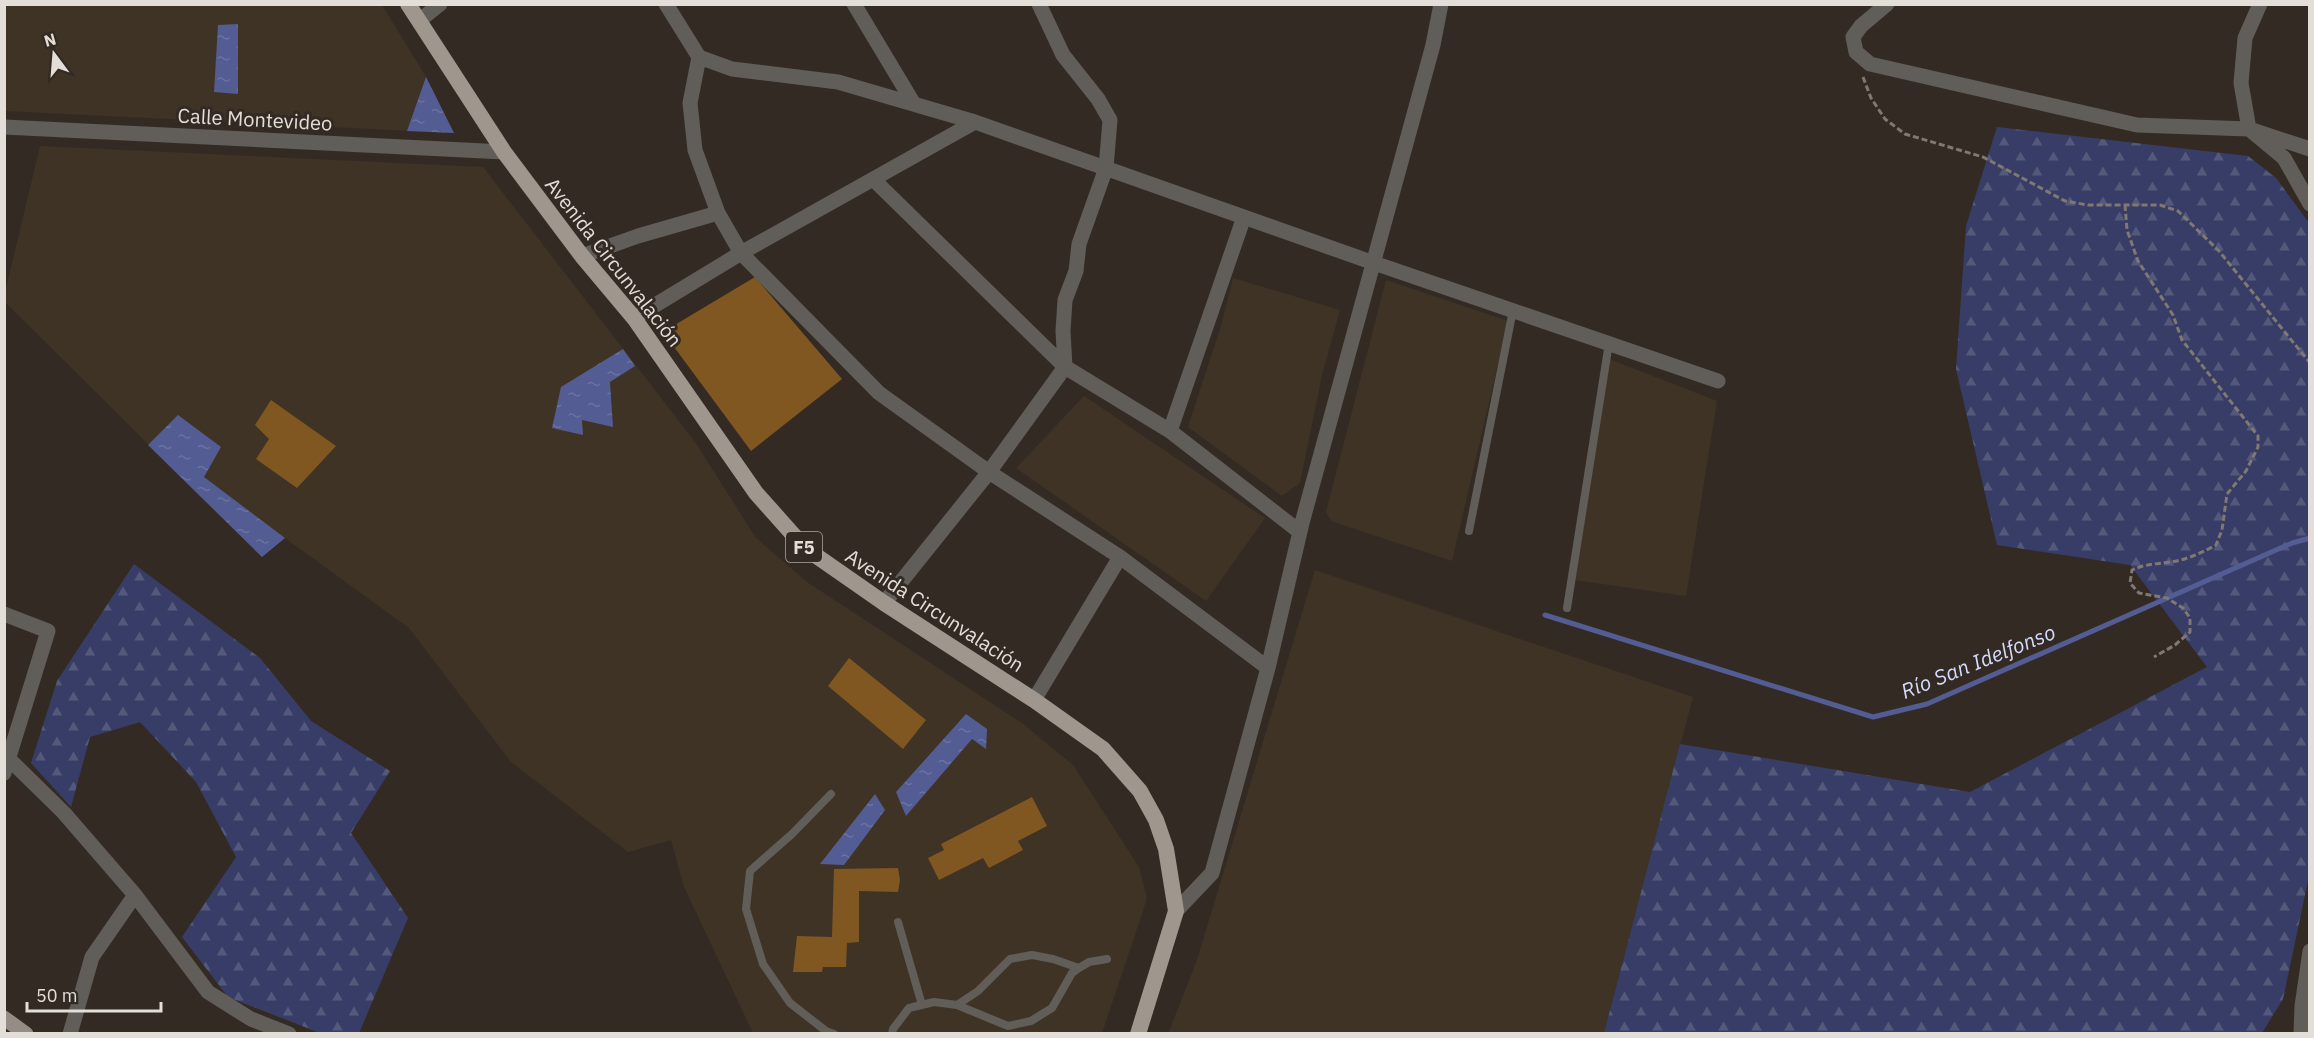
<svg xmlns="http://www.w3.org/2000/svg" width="2314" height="1038" font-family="'IBM Plex Sans',sans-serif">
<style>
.built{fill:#3f3326}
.forest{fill:url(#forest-firs)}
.water{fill:url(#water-ripples)}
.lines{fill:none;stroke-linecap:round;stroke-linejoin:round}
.stream{stroke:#535c93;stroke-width:5}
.building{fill:#805621}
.path{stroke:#807872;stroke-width:3;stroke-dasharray:6 3;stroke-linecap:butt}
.service{stroke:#615d59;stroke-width:8}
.minor{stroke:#615d59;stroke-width:15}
.primary{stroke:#958d85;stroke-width:15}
.trunk{stroke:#9f968d;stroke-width:16}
.labels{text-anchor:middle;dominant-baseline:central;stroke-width:6;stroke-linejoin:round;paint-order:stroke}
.shield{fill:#332b23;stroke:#afa8a2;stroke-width:1.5}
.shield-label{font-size:18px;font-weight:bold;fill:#e4ded9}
.street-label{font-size:20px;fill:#e4ded9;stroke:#332b23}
.water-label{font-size:21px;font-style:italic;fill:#d4dbfd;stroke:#332b23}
</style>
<defs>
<pattern id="forest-firs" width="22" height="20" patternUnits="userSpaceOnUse" patternTransform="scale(1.5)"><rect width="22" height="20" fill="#373d66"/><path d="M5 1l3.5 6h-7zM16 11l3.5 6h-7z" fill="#54597b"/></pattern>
<pattern id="water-ripples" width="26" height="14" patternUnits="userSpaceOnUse" patternTransform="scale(1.5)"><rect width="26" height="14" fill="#535c93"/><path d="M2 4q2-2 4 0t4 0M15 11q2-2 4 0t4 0" fill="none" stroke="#6c73a2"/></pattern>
</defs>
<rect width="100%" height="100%" fill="#332b23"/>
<!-- built -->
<path class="built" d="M4,5h378l44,72 28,56 -449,-22z
M40,146l443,21 212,275 61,96 51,44 215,141 51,42 66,102 8,32 -45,134h-349l-69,-146 -13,-47 -43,12 -117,-90 -102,-134 -124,-90 -23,19 -257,-255v-9z
M1233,278l107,32 -18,65 -22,108 -18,13 -94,-69 33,-101z
M1386,280l122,41 -56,240 -121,-40 -5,-9z
M1609,359l108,42 -31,195 -111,-16z
M1084,396l181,122 -59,83 -190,-133z
M1315,570l378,127 -89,336 -436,1 29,-74z"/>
<!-- forest -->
<path class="forest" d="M1997,127l251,29 28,22 33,45v653l-26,123 -21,34h-658l76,-289 290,48 237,-125 -77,-102 -133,-20 -41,-176 10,-143z
M134,564l126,94 51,63 79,50 -39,62 57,85 -49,115h-39l-92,-36 -46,-60 54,-80 -40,-75 -56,-60 -50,15 -19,70 -40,-44 26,-82z"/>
<!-- water -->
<path class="water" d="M238,24v70l-24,-2 4,-67z
M426,77l28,56 -47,-2z
M623,349l12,17 -25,16 3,45 -31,-7 1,15 -31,-7 9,-41z
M178,415l43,32 -17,30 81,61 -23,19 -114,-112z
M966,714l21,15 -1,20 -14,-10 -66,77 -10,-24z
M875,794l10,16 -41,55 -24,-1z"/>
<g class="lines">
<!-- stream -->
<path class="stream" d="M1545,615l328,102 54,-13 365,-161 18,-5"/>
</g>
<!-- building -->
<path class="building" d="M755,277l87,102 -91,72 -88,-119z
M271,400l65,46 -39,42 -41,-29 13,-20 -14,-14z
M849,658l77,62 -23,29 -75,-63z
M1032,797l15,29 -29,15 5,9 -34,18 -6,-10 -44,22 -11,-22 16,-8 -3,-6z
M898,868l2,12 -2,12 -39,-1v51l-12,1 -1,24h-23l-1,5h-29l4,-36 35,1 2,-68z"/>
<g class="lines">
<!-- path -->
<path class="path" d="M1863,77l8,21 14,21 20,15 78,23 82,44 23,4h72l18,6 41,40 91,112
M2125,205l2,25 11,31 35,54 9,25 76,96v11l-12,24 -19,23 -5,36 -6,15c-15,8 -30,15 -46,17 -14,2 -25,2 -38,8l-2,13 9,10 28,5 16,10 7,10v14l-15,13 -21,12"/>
<!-- service -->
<path class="service" d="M1469,531l44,-221
M1567,608l42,-265
M831,794l-39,40 -42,37 -4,38 17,55 27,39 36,28 8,3
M898,922l24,83
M957,1005l21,-14 32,-32 22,-4 21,4 26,9
M892,1034l1,-5 16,-21 25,-6 23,3 51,21 23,-5 21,-13 20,-35 7,-5 10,-6 18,-3"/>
<!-- minor -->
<path class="minor" d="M666,4l33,53 33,12 106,13 137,40 399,141 344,118
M854,4l60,100
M1887,4l-26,22 -8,11 3,15 14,12 267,61 112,4 35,29 26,46
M2260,4l-15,34 -4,45 8,46 61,20
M419,21l21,-17
M699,57l-9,46 5,47 23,63 23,40 138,140 110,79 131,85 148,111
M4,127l500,25
M874,180l191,187 105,64 130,101
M582,256l56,-20 80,-23
M634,318l107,-65 234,-131
M1170,431l74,-214
M884,603l105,-131 76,-105 -2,-36 2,-31 11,-29 3,-27 27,-76 4,-48 -12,-21 -35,-44 -24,-51
M4,614l44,17 -44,142
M1034,700l86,-143
M4,754l60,59 71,82 73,97 43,27 38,15
M1176,911l36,-38 56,-205 34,-145 131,-478 8,-41
M70,1034l22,-77 43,-62
M2301,1034l1,-28 8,-55"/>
<!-- primary -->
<path class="primary" d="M4,1018l22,16"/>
<!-- trunk -->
<path class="trunk" d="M408,4l96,148 78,104 52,62 122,175 49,55 79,55 150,97 69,49 37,42 16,29 10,29 10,62 -38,123"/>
</g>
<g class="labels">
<!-- shield labels -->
<rect class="shield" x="786" y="532" width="36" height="30" rx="4.5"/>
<g class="shield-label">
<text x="804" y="547">F5</text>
</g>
<!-- street labels -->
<g class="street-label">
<text transform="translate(255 119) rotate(3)">Calle Montevideo</text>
<text transform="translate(614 262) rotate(52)">Avenida Circunvalación</text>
<text transform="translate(935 610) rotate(33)">Avenida Circunvalación</text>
</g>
<!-- water labels -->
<g class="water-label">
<text transform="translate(1978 661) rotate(-22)">Río San Idelfonso</text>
</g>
</g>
<!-- border -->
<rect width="2314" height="1038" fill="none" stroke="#e4ded9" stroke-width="12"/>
<!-- north arrow -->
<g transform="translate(54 54) rotate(344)" stroke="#332b23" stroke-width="4.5" paint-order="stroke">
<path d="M0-4.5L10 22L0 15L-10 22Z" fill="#e4ded9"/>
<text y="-9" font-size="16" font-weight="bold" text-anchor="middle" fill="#e4ded9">N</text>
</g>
<!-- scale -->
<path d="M27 1002v9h134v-9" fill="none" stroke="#e4ded9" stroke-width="3"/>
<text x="36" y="1002" font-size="18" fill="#e4ded9" stroke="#332b23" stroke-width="4.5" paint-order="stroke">50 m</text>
</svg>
